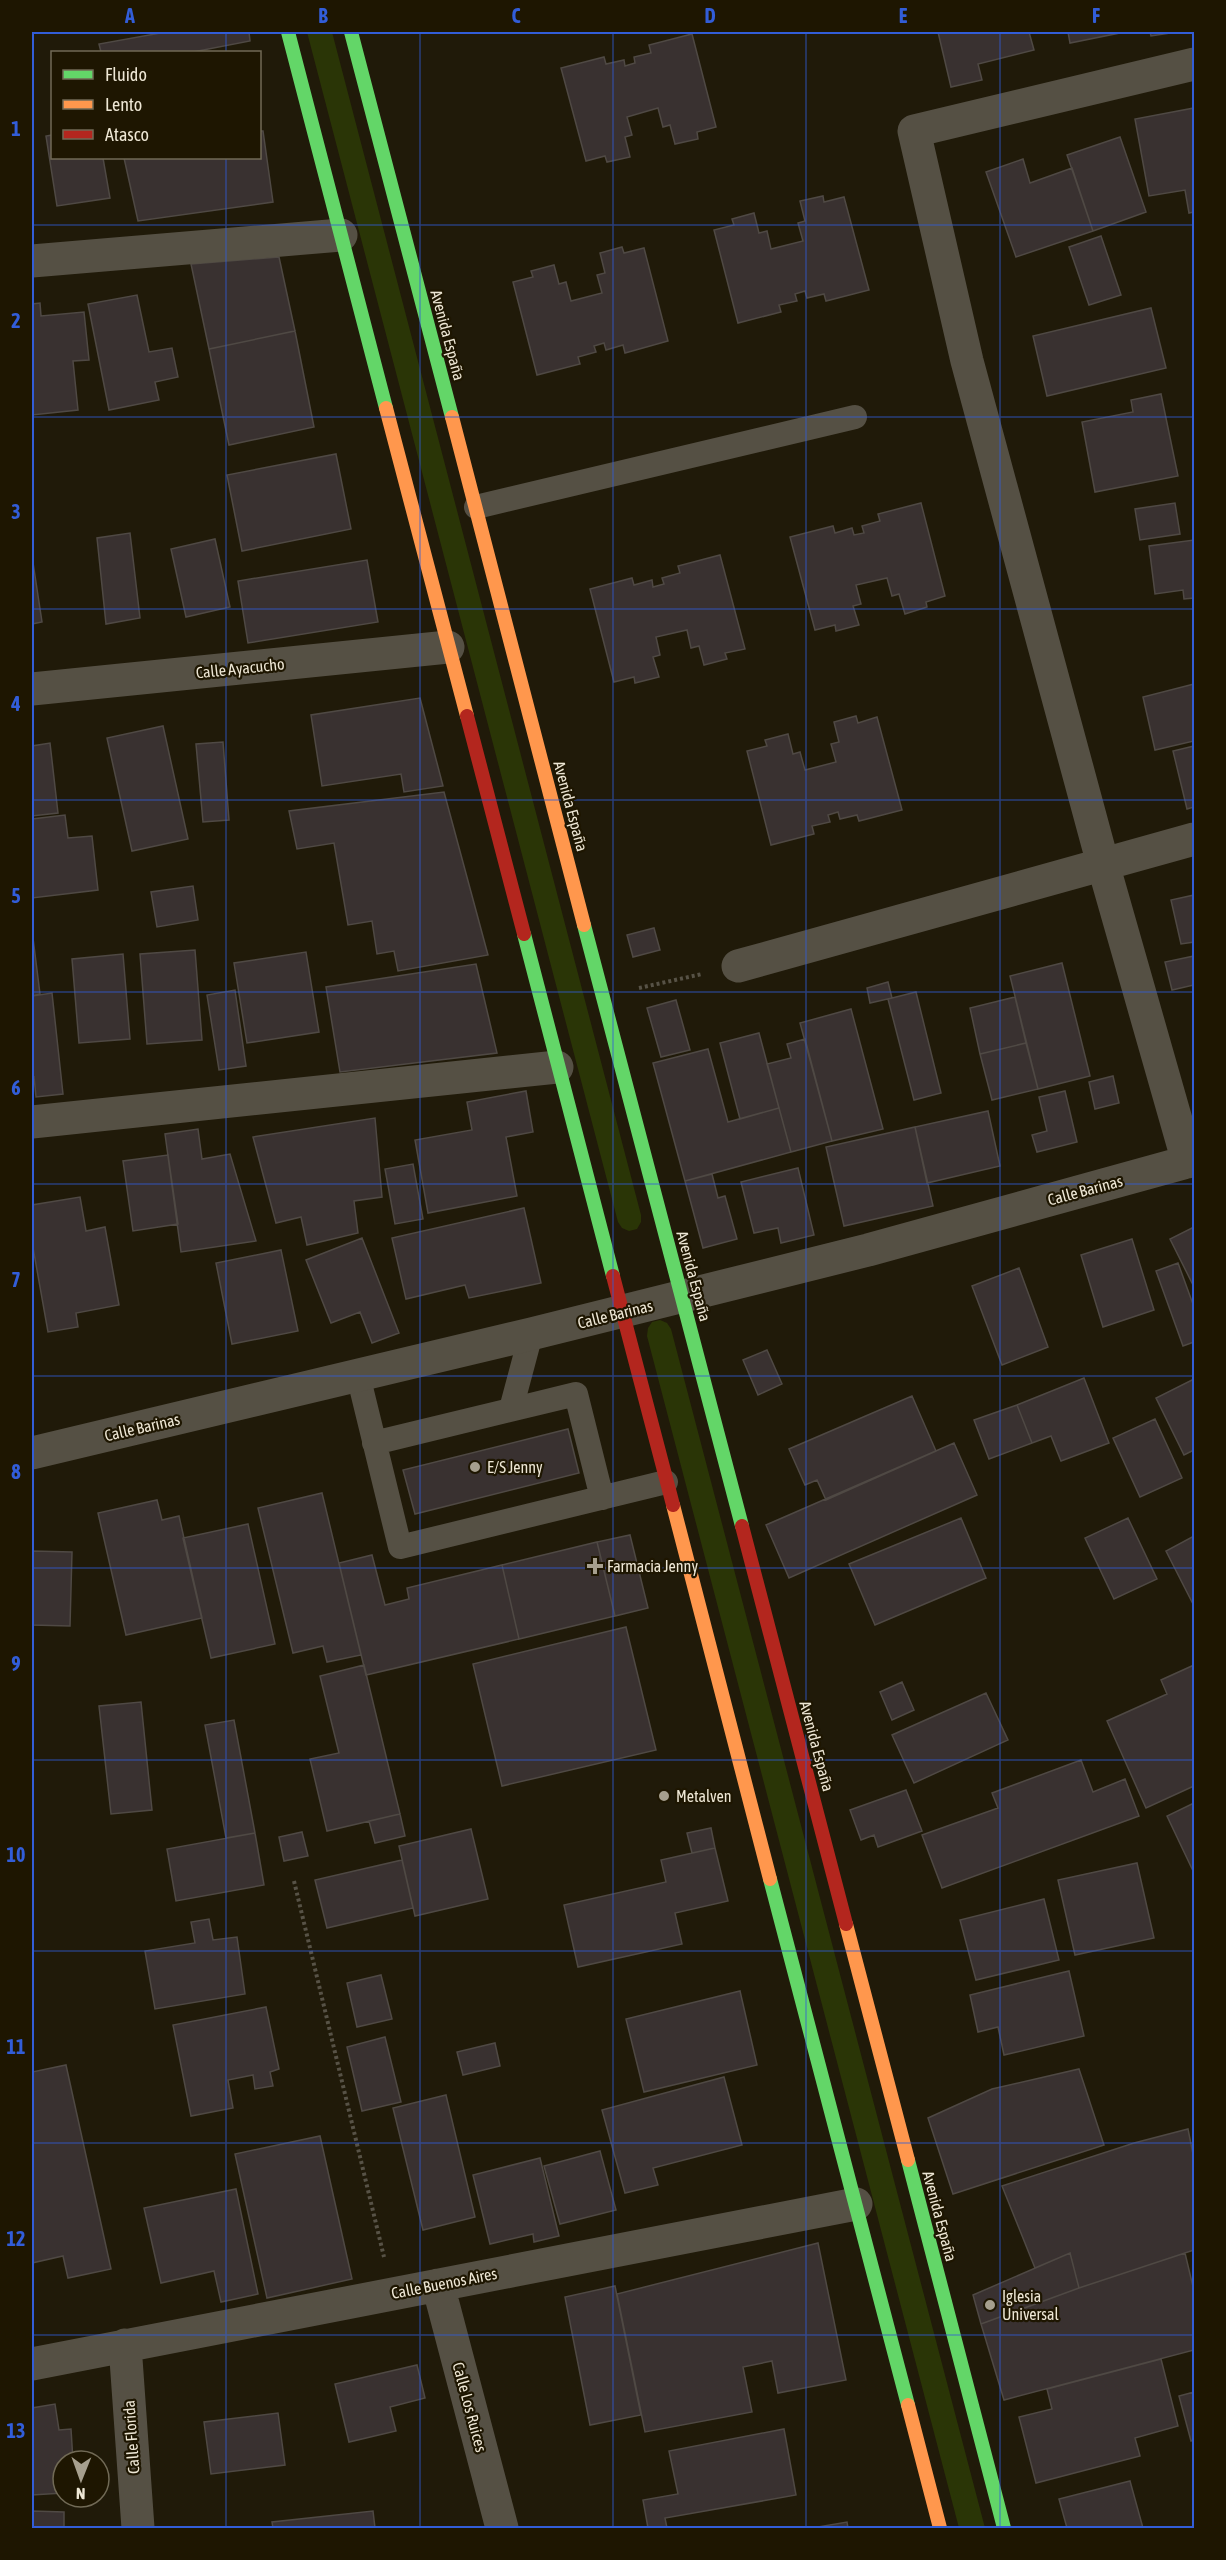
<svg xmlns="http://www.w3.org/2000/svg" width="1226" height="2560" font-family="'Asap Condensed',sans-serif">
<style>
.green{fill:#2a3506}
.building{fill:#393130;stroke:#4f4944;stroke-width:1.5}
.lines{fill:none;stroke-linecap:round;stroke-linejoin:round}
.path{stroke:#575246;stroke-width:4;stroke-dasharray:3 3;stroke-linecap:butt}
.lane{stroke:#555044;stroke-width:24}
.street{stroke:#555044;stroke-width:33}
.fast{stroke:#63d668;stroke-width:14}
.slow{stroke:#ff974d;stroke-width:14}
.jam{stroke:#b3261e;stroke-width:14}
.grid{fill:none;stroke:#325dd8;stroke-width:1.5;stroke-opacity:0.55}
.poi-dot{fill:#a69f8e;stroke:#1e1601;stroke-width:2}
.labels{text-anchor:middle;dominant-baseline:central;stroke-width:4.5;stroke-linejoin:round;paint-order:stroke}
.street-label{font-size:16px;fill:#eee7d5;stroke:#1e1601}
.poi-label{font-size:16px;fill:#eee7d5;stroke:#1e1601;text-anchor:start}
.neatline{fill:none;stroke:#325dd8;stroke-width:2}
.grid-label{font-size:20px;text-anchor:middle;font-weight:bold;fill:#325dd8}
</style>
<rect width="100%" height="100%" fill="#201a09"/>
<!-- green -->
<path class="green" d="M307,32h25l309,1183v7l-4,7 -8,2 -7,-3 -4,-6z
M660,1320l7,3 4,6 314,1199h-26l-312,-1192 1,-8 4,-6z"/>
<!-- building -->
<path class="building" d="M166,32h83l1,9 -57,11h-92l-2,-8z
M938,32h91l5,18 -56,14 4,16 -31,7z
M1068,32h57l-55,11z
M1150,32h27l-26,4z
M692,34l24,93 -19,5 1,7 -23,5 -5,-19 -7,2 -5,-19 -31,9 5,18 -7,2 5,20 -23,5 -2,-6 -19,5 -25,-93 43,-11 2,7 18,-4 1,6 10,-3 -1,-6 17,-4 -2,-8z
M1194,108v104l-5,1 -4,-23 -36,6 -14,-77z
M260,131h3l10,71 -135,19 -14,-63h136z
M52,135v23h51l7,40 -53,8 -11,-70z
M1120,137l26,75 -53,19 -26,-76z
M1023,159l7,24 42,-15 21,63 -77,26 -30,-85z
M823,196l1,6 20,-5 25,93 -43,11 -2,-7 -17,4 -2,-7 -10,3 2,7 -18,4 2,7 -43,11 -24,-93 20,-5 -2,-6 22,-6 5,20 8,-2 4,18 32,-8 -5,-18 7,-2 -5,-20z
M1101,236l20,59 -32,10 -20,-58z
M622,247l2,6 20,-5 24,93 -43,12 -2,-8 -17,5 -2,-7 -10,3 2,6 -18,5 2,7 -43,11 -24,-93 20,-5 -2,-6 23,-6 5,19 7,-2 5,19 31,-8 -5,-18 8,-2 -5,-20z
M279,257l16,74 -86,18 -18,-85z
M137,295l12,57 23,-4 6,29 -23,5 4,18 -50,10 -21,-106z
M40,303l1,13 43,-4 5,48 -16,1 5,49 -46,5v-111z
M1151,308l15,60 -119,28 -14,-60z
M295,331l19,96 -85,18 -20,-96z
M1161,394l17,82 -83,16 -13,-70 51,-10 -2,-12z
M336,454l15,75 -109,22 -15,-76z
M921,503l24,93 -19,6 1,5 -22,7 -6,-20 -7,2 -5,-18 -31,7 5,19 -8,2 6,19 -23,6 -1,-6 -20,5 -25,-93 43,-11 2,7 17,-5 2,7 10,-2 -2,-7 18,-5 -2,-7z
M1175,503l5,31 -40,6 -5,-31z
M130,533l10,85 -34,6 -9,-86z
M215,539l15,68 -44,10 -15,-68z
M1194,540v58l-10,1 -1,-9 -28,4 -6,-48z
M720,555l25,94 -20,4 2,6 -23,6 -5,-19 -8,2 -4,-18 -31,7 4,18 -7,2 6,20 -24,6 -1,-6 -20,5 -24,-93 42,-11 2,7 18,-5 1,7 11,-3 -2,-6 18,-5 -2,-7z
M32,556l10,66 -10,2z
M367,560l11,62 -130,21 -10,-62z
M1194,684v57l-39,9 -12,-53z
M420,698l23,88 -39,6 -3,-18 -79,12 -11,-71z
M856,716l2,7 19,-6 25,93 -43,11 -2,-6 -17,4 -2,-7 -10,3 2,7 -18,4 2,8 -43,11 -24,-94 20,-5 -2,-6 23,-6 5,20 7,-2 5,18 31,-8 -5,-18 8,-2 -5,-20z
M163,726l25,113 -56,12 -25,-113z
M223,742l6,78 -26,2 -7,-78z
M50,743l8,70 -26,3v-70z
M1194,746v61l-7,2 -14,-58z
M444,792l44,163 -90,16 -4,-20 -17,3 -5,-33 -24,4 -14,-82 -37,6 -8,-38z
M65,815l3,23 24,-2 6,54 -66,8v-79z
M193,886l5,34 -41,7 -6,-35z
M1194,895v47l-13,2 -10,-44z
M654,928l6,22 -27,7 -6,-22z
M32,930l8,64 -8,2z
M195,950l7,90 -55,4 -7,-90z
M306,952l13,80 -72,11 -13,-80z
M123,954l7,85 -51,4 -7,-84z
M1194,956v29l-22,5 -7,-28z
M1062,963l28,113 -52,13 -28,-113z
M476,964l21,89 -157,19 -14,-85z
M888,982l4,16 -22,5 -3,-15z
M235,990l11,76 -27,4 -12,-75z
M916,992l25,101 -27,7 -26,-101z
M52,993l11,101 -27,3 -2,-20 -2,1v-82z
M1015,997l11,46 -46,11 -10,-46z
M676,1000l14,50 -29,7 -14,-49z
M851,1009l32,120 -51,12 -32,-118z
M759,1033l20,75 -39,11 -20,-76z
M805,1039l27,102 -41,11 -24,-88 24,-6 -4,-14z
M1026,1043l12,46 -46,11 -12,-46z
M708,1049l20,73 51,-14 12,44 -106,29 -32,-118z
M1113,1076l6,27 -24,6 -6,-27z
M526,1091l7,41 -27,5 11,59 -89,17 -13,-73 57,-10 -5,-28z
M1065,1091l12,51 -40,10 -5,-17 15,-4 -8,-34z
M988,1111l12,55 -73,17 -12,-56z
M375,1118l7,79 -28,4 4,32 -51,12 -6,-28 -25,6 -23,-86z
M915,1127l18,79 -89,20 -18,-79z
M198,1129l4,30 28,-5 26,87 -75,11 -16,-118z
M168,1155l10,69 -45,7 -10,-70z
M413,1164l10,55 -28,5 -10,-55z
M798,1168l16,67 -33,8 -3,-15 -24,5 -13,-51z
M712,1174l6,24 7,-2 12,43 -34,9 -18,-67z
M80,1197l6,34 19,-4 14,78 -43,8 2,14 -30,5 -16,-90v-37z
M524,1208l17,75 -72,15 -4,-13 -59,14 -14,-61z
M1194,1227v60l-24,-48z
M362,1238l37,95 -27,10 -12,-31 -29,11 -25,-63z
M1132,1239l22,71 -51,17 -22,-72z
M281,1250l17,81 -66,13 -16,-81z
M1178,1263l16,44v35l-11,4 -27,-75z
M1019,1268l29,79 -46,18 -30,-79z
M767,1350l15,34 -24,11 -15,-35z
M1084,1378l25,65 -48,18 -10,-25 -19,7 -15,-38z
M1194,1379v71l-10,5 -28,-57z
M912,1396l24,55 -110,49 -9,-20 -12,5 -16,-36z
M1017,1405l15,38 -43,16 -15,-39z
M1155,1419l27,59 -42,19 -27,-59z
M568,1429l11,44 -164,41 -12,-44z
M954,1443l23,52 -188,83 -23,-53z
M322,1493l39,162 -34,7 -4,-16 -30,7 -35,-145z
M157,1500l5,20 17,-4 23,102 -76,17 -28,-122z
M961,1518l25,60 -111,47 -26,-61z
M1128,1518l29,61 -43,20 -29,-61z
M248,1524l27,120 -64,14 -28,-120z
M630,1535l18,73 -33,8 -18,-74z
M1194,1536v70l-28,-55z
M597,1542l18,74 -96,23 -17,-74z
M32,1551l40,1 -2,74 -38,-1z
M372,1555l13,50 24,-6 -2,-11 95,-23 17,74 -153,36 -27,-112z
M626,1627l30,123 -154,36 -29,-122z
M364,1665l36,149 -73,17 -17,-72 29,-6 -19,-77z
M1194,1665v121l-48,22 -39,-87 60,-27 -6,-14z
M902,1682l12,28 -22,10 -12,-28z
M986,1693l22,47 -94,43 -22,-48z
M141,1702l11,108 -41,4 -12,-108z
M234,1720l21,113 -29,5 -21,-113z
M1081,1760l12,32 32,-13 14,37 -197,72 -20,-53 76,-27 -6,-15z
M906,1790l16,41 -44,16 -4,-12 -13,5 -11,-30z
M1194,1803v70l-27,-57z
M400,1814l5,22 -30,7 -6,-22z
M711,1828l4,20 -23,5 -5,-20z
M471,1829l17,70 -73,17 -16,-70z
M302,1832l6,24 -24,5 -5,-24z
M255,1833l9,52 -88,16 -9,-52z
M715,1848l13,53 -53,12 7,31 -104,23 -14,-62 102,-23 -5,-22z
M402,1860l11,48 -86,20 -12,-48z
M1137,1863l17,75 -79,17 -17,-75z
M1044,1899l15,61 -83,20 -16,-60z
M209,1919l4,21 24,-3 8,57 -90,15 -10,-58 50,-8 -4,-21z
M1069,1971l15,65 -80,19 -6,-28 -20,5 -8,-37z
M381,1975l11,44 -35,8 -10,-44z
M740,1991l17,74 -113,27 -18,-73z
M266,2007l13,62 -9,3 3,14 -18,3 -2,-14 -25,5 5,28 -42,8 -18,-91z
M385,2037l16,65 -39,9 -15,-64z
M495,2043l5,23 -37,9 -6,-23z
M66,2065l45,204 -43,9 -5,-22 -31,7v-191z
M1079,2069l25,76 -151,49 -25,-76 64,-29z
M724,2077l18,68 -89,23 5,17 -33,8 -23,-83z
M446,2095l29,122 -52,13 -30,-122z
M1188,2129l6,30v91l-115,38 -9,-35 -35,15 -33,-82 132,-43z
M320,2136l32,143 -85,19 -32,-144z
M600,2151l16,59 -56,14 -16,-58z
M540,2158l19,78 -25,6 -1,-8 -43,10 -17,-69z
M236,2189l22,105 -37,8 -7,-31 -53,12 -17,-75z
M818,2243l28,137 -68,13 -6,-32 -29,6 9,45 -107,20 -28,-138z
M1070,2253l9,35 -98,36 -8,-29z
M1185,2253l9,38v59l-190,50 -23,-76 98,-36z
M615,2286l26,129 -51,10 -25,-128z
M1161,2359l17,67 -43,12 5,18 -104,27 -17,-66 33,-8 -5,-20z
M417,2365l8,33 -35,9 6,24 -47,11 -14,-58z
M1194,2392v48l-3,1 -12,-45z
M55,2404l4,26 12,-1 2,32h-10v32l-31,2v-87z
M278,2413l7,52 -74,9 -7,-52z
M784,2429l12,66 -131,23 2,10h-19l-5,-28 35,-6 -9,-43z
M1130,2481l13,47h-76l-8,-29z
M32,2511l32,1v16h-32z
M373,2511l2,17h-102l-1,-6z
M847,2522l1,6h-36z"/>
<g class="lines">
<!-- path -->
<path class="path" d="M639,988l63,-14
M294,1881l90,376"/>
<!-- lane -->
<path class="lane" d="M476,507l379,-90
M358,1375l42,172 266,-65
M511,1409l20,-75
M374,1443l202,-49 26,104"/>
<!-- street -->
<path class="street" d="M32,261l309,-26
M32,689l416,-42
M738,966l456,-127
M32,1122l525,-55
M1188,1162l-85,-298 -136,-503 -53,-230 280,-67
M32,1453l499,-119 337,-84 326,-90
M438,2285l64,243
M125,2345l13,183
M32,2364l824,-160"/>
<!-- fast -->
<path class="fast" d="M288,32l98,376
M351,32l101,385
M584,925l158,601
M524,934l89,342
M770,1879l138,526
M908,2160l96,368"/>
<!-- slow -->
<path class="slow" d="M386,408l81,308
M452,417l132,508
M673,1505l97,374
M846,1924l62,236
M908,2405l32,123"/>
<!-- jam -->
<path class="jam" d="M467,716l57,218
M613,1276l60,229
M742,1526l104,398"/>
</g>
<!-- grid -->
<path class="grid" d="M226,32v20M420,32v2496M613,32v2496M806,32v2496M1000,32v2496M226,158v2370M32,225h1162M32,417h1162M32,609h1162M32,800h1162M32,992h1162M32,1184h1162M32,1376h1162M32,1568h1162M32,1760h1162M32,1951h1162M32,2143h1162M32,2335h1162"/>
<!-- markers -->
<g class="poi-dot">
<circle cx="475" cy="1467" r="6"/>
<path d="M592 1557h6v6h6v6h-6v6h-6v-6h-6v-6h6z"/>
<circle cx="664" cy="1796" r="6"/>
<circle cx="990" cy="2305" r="6"/>
</g>
<g class="labels">
<!-- street labels -->
<g class="street-label">
<text transform="translate(448 335) rotate(75)">Avenida España</text>
<text transform="translate(240 668) rotate(-6)">Calle Ayacucho</text>
<text transform="translate(571 806) rotate(75)">Avenida España</text>
<text transform="translate(1085 1190) rotate(-15)">Calle Barinas</text>
<text transform="translate(694 1276) rotate(75)">Avenida España</text>
<text transform="translate(615 1314) rotate(-14)">Calle Barinas</text>
<text transform="translate(142 1427) rotate(-13)">Calle Barinas</text>
<text transform="translate(817 1746) rotate(75)">Avenida España</text>
<text transform="translate(940 2216) rotate(75)">Avenida España</text>
<text transform="translate(444 2283) rotate(-11)">Calle Buenos Aires</text>
<text transform="translate(470 2407) rotate(75)">Calle Los Ruices</text>
<text transform="translate(131 2437) rotate(-94)">Calle Florida</text>
</g>
<!-- poi labels -->
<g class="poi-label">
<text x="487" y="1467">E/S Jenny</text>
<text x="607" y="1566">Farmacia Jenny</text>
<text x="676" y="1796">Metalven</text>
<text x="1002" y="2296">Iglesia<tspan x="1002" dy="18">Universal</tspan></text>
</g>
</g>
<!-- border -->
<rect width="1226" height="2560" fill="none" stroke="#1e1601" stroke-width="66"/>
<!-- legend -->
<rect x="51" y="51" width="210" height="108" fill="#1e1601" stroke="#716a56" stroke-width="1.5"/>
<rect x="63" y="70" width="30" height="9" fill="#63d668" stroke="#716a56" stroke-width="1.5"/>
<text x="105" y="81" font-size="18" fill="#eee7d5">Fluido</text>
<rect x="63" y="100" width="30" height="9" fill="#ff974d" stroke="#716a56" stroke-width="1.5"/>
<text x="105" y="111" font-size="18" fill="#eee7d5">Lento</text>
<rect x="63" y="130" width="30" height="9" fill="#b3261e" stroke="#716a56" stroke-width="1.5"/>
<text x="105" y="141" font-size="18" fill="#eee7d5">Atasco</text>
<!-- north arrow -->
<g transform="translate(81 2479) rotate(181)"><circle r="28" fill="#1e1601" stroke="#716a56" stroke-width="1.5"/>
<path d="M0-4.5L10 22L0 15L-10 22Z" fill="#a69f8e"/>
<text y="-9" font-size="16" font-weight="bold" text-anchor="middle" fill="#eee7d5">N</text>
</g>
<rect x="33" y="33" width="1160" height="2494" class="neatline"/>
<g class="grid-label">
<text x="130" y="23">A</text>
<text x="323" y="23">B</text>
<text x="516" y="23">C</text>
<text x="710" y="23">D</text>
<text x="903" y="23">E</text>
<text x="1096" y="23">F</text>
<text x="16" y="136">1</text>
<text x="16" y="328">2</text>
<text x="16" y="519">3</text>
<text x="16" y="711">4</text>
<text x="16" y="903">5</text>
<text x="16" y="1095">6</text>
<text x="16" y="1287">7</text>
<text x="16" y="1479">8</text>
<text x="16" y="1671">9</text>
<text x="16" y="1862">10</text>
<text x="16" y="2054">11</text>
<text x="16" y="2246">12</text>
<text x="16" y="2438">13</text>
</g>
</svg>
